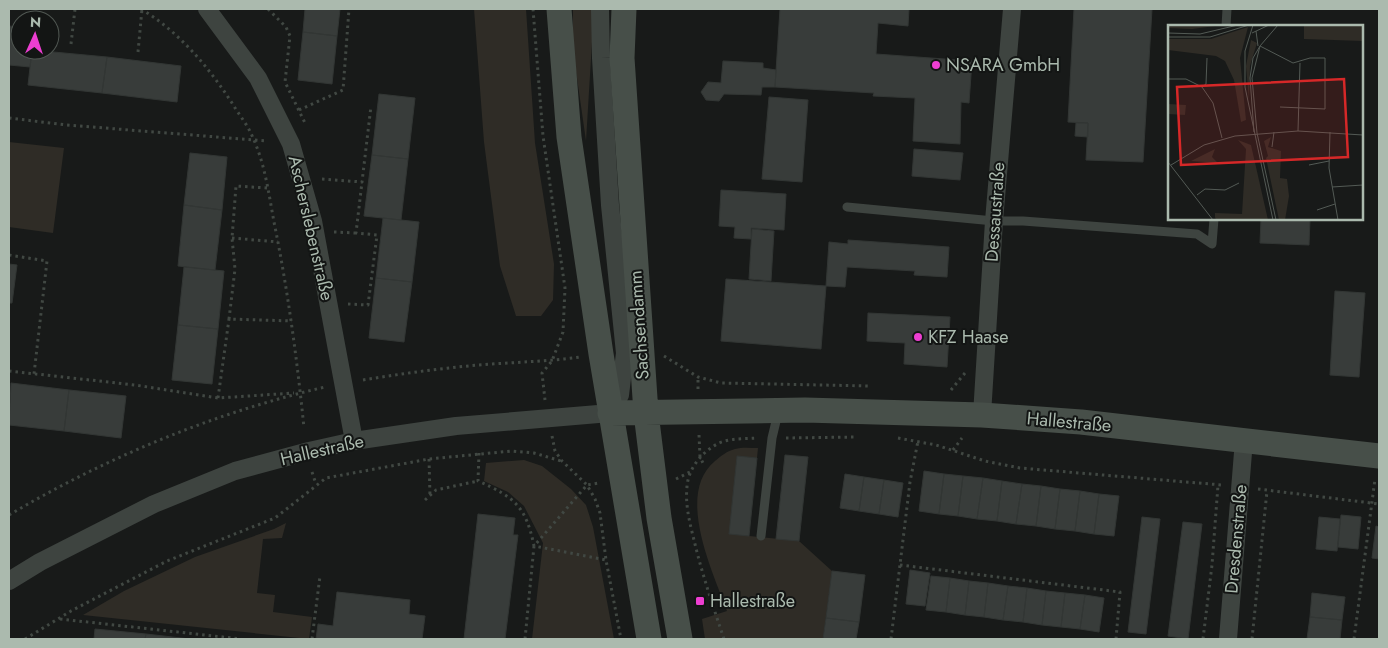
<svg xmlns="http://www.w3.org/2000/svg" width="1388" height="648" font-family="Jost,sans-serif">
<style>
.green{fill:#2f2c26}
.building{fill:#383c3a;stroke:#323634}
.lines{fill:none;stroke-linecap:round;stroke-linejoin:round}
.path{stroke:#414843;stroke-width:3;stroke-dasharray:2.5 4;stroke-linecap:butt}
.lane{stroke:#3e4440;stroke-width:9}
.street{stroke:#3e4440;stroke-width:18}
.secondary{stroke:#474f49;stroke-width:25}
.poi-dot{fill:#ed3ed1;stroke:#131514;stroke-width:2}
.labels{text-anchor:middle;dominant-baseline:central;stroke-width:4;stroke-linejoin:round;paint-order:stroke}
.poi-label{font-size:18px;fill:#abbaae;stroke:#131514;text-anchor:start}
.street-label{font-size:18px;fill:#abbaae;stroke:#131514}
.inset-road{fill:none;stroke:#535a55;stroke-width:1}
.view{fill:#d62828;fill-opacity:0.15;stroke:#d62828;stroke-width:2.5}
.inset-edge{fill:none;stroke:#abbaae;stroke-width:2.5}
</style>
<rect width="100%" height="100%" fill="#181a19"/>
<!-- green -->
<path class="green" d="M474,9h52l9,134 19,121 -1,36 -12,16h-25l-16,-50 -16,-124z
M573,9h21l-8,132 -13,-91z
M9,142l55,6 -11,85 -44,-6z
M758,448l-1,10 -20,-2 -7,78 69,7 33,30 -9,68h-118l-3,-20 25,-8c-14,-39 -52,-117 -12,-150 6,-5 12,-10 20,-12 7,-2 15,-1 23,-1z
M524,460l18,6 29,23 15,16 7,22 21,112h-82l11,-96 -19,-37 -16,-14 -24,-11 2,-18z
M286,523l-4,15 -19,1 -6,54 18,2 -2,17 39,5 -3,22 -226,-24 41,-24 71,-34 79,-28z"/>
<!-- building -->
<path class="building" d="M305,9h35l-3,27 -34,-4z
M780,9h129l-1,17 -30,-3 -2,31 96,7 -3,42 -8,-1 -1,42 -47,-3 2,-43 -42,-2 1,-3 -99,-6z
M1074,9h78l-9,153 -57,-2 2,-37 -20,-1z
M9,26l11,1v23h12l-2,17 -21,-2z
M303,32l34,4 -5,48 -34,-4z
M32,50l75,7 -5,36 -74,-8z
M107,57l74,9 -4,36 -75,-9z
M723,61l40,2v5l13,2 -1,17h-13l-1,8 -37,-1 -5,7 -13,-1 -5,-8 7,-10 13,1z
M379,94l36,4 -7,61 -36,-4z
M769,97l39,3 -6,82 -40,-3z
M1076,123h12v14l-13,-1z
M914,149l49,4 -3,27 -48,-4z
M190,153l37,4 -5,53 -38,-5z
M372,155l36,4 -7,61 -37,-4z
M721,190l65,4 -2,36 -33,-2v11l-17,-1 1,-11 -16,-1z
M184,205l38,5 -7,60 -37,-4z
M383,218l36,4 -7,60 -36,-4z
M1261,219h49l-1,26 -49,-2z
M752,229l22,2 -3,50 -22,-2z
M848,240l101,7 -2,30 -33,-2 1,-4 -68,-4 -2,20 -19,-1 3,-44 19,2z
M9,264l8,1 -5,38h-3z
M184,267l40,4 -6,58 -40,-4z
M376,278l36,4 -8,60 -35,-4z
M726,279l100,7 -5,63 -100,-8z
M1335,291l30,2 -6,84 -29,-2z
M868,313l82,4 -3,50 -43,-3 1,-21 -38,-2z
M178,325l40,4 -6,55 -40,-4z
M11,383l58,7 -5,41 -55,-6z
M69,390l57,6 -5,42 -57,-7z
M785,455l23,2 -9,84 -23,-2z
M737,456l20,2 -8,78 -20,-2z
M924,471l20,3 -5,40 -20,-3z
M845,474l19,3 -5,34 -19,-3z
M944,474l19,2 -5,40 -19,-2z
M963,476l20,2 -6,41 -19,-3z
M864,477l20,3 -5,34 -20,-3z
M983,478l19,3 -5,40 -20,-2z
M884,480l19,3 -5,34 -19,-3z
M1002,481l20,3 -6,40 -19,-3z
M1022,484l19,2 -5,40 -20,-2z
M1041,486l19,3 -5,40 -19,-3z
M1060,489l20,2 -5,40 -20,-2z
M1080,491l19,3 -5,40 -19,-3z
M1099,494l20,2 -5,40 -20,-2z
M478,514l37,4 -2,17h5l-13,104h-41z
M1341,515l20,2 -3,32 -20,-2z
M1142,517l18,2 -14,115 -18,-2z
M1319,517l21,2 -3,32 -21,-2z
M1183,522l19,2 -14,115 -20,-3z
M1376,526l3,1v32l-7,-1z
M910,570l20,3 -5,33 -19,-2z
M832,571l33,4 -6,47 -33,-4z
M931,576l19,2 -4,34 -20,-2z
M950,578l19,3 -4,34 -19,-3z
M969,581l19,2 -4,34 -19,-2z
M988,583l20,3 -5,34 -19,-3z
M1008,586l19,2 -4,34 -20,-2z
M1027,588l19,3 -4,34 -19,-3z
M1046,591l19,2 -4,34 -19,-2z
M337,592l73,8 -1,14 16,2 -3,23h-106l2,-15 15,2z
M1065,593l20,2 -5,34 -19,-2z
M1312,593l33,4 -3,23 -32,-3z
M1085,595l19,3 -5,34 -19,-3z
M1310,617l32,3 -2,19h-33z
M826,618l33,4 -3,17h-33z
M95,629l51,5 -1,5h-51z
M146,634l44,5h-45z"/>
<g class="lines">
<!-- path -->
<path class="path" d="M141,9c37,22 67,57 91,94 7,12 16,22 21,35 12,26 16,57 21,84 14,69 23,137 30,206
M268,9l18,18 4,9 -5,46 20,41
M533,9l10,127 22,152 -2,44 -11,29 -10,12 3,27
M71,44l4,-35
M138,52l4,-43
M299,110l44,-20 6,-81
M9,118l58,7 200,16
M322,179l40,3 9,-76
M267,188l-31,-2 -4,52 3,31 -6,50 63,2
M334,232l22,1
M232,238l46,4
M9,255l38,6 -13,113
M348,304l20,1 9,-70 -21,-2 6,-51
M664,356l34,21 23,6 150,3
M9,371l126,14 83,13 76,-5
M363,380c43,-7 86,-13 129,-16 30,-2 59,-3 88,-7
M698,389v-12
M951,390l14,-17
M218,398l11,-79
M699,435l1,22 3,6
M552,436l3,15 7,10 25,24 8,14 5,14 6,47 15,79
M786,438l71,-1
M898,438l38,7 49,16 35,7 202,17
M953,450l9,-12
M479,453l-1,28c36,16 48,25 56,65l72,14
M429,459l1,37
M312,472l4,12
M676,479l14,-7
M1258,489l121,15
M425,500l11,-10 42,-9
M9,515c98,-58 205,-102 316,-128
M900,565l220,27 -4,47
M60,619l181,20
M25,639l46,-28 96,-50 108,-43 51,-40 103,-19 83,-8 22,2 27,8
M312,639l8,-63
M525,639l9,-93 53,-61 12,-2
M724,639c-11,-33 -22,-65 -30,-99 -4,-16 -9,-35 -7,-53 1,-19 16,-36 32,-44 12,-5 26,-4 38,-5
M891,639l19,-157 8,-41
M1203,639l9,-74 6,-80
M1252,639l15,-148
M1354,639l21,-160"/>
<!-- lane -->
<path class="lane" d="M1226,26l1,-17
M847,207l147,14h29l174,13 15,10 2,-25
M761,536l11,-98 6,-25"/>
<!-- street -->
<path class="street" d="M207,9l51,69 33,66 22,77 41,220
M982,415l12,-194 18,-212
M9,581l31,-19 114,-58 81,-33 74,-20 45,-10 102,-15 154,-13 10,-18 5,-42 -15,-148 -9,-147 -1,-49
M1228,639l16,-199"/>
<!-- secondary -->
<path class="secondary" d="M559,9l10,128 32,217 48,285
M624,9l-2,49 24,355 13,105 21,121
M610,413l195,-3 177,5 99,7 298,34"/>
</g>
<!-- markers -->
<g class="poi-dot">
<circle cx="936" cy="65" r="5"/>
<circle cx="918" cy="337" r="5"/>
<rect x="695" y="596" width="10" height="10" rx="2.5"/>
</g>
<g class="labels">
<!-- poi labels -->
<g class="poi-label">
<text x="946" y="65">NSARA GmbH</text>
<text x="928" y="337">KFZ Haase</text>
<text x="710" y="601">Hallestraße</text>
</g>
<!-- street labels -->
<g class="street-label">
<text transform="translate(995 212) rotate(-86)">Dessaustraße</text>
<text transform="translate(311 228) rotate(77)">Ascherslebenstraße</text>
<text transform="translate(639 325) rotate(-94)">Sachsendamm</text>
<text transform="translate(1069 422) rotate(5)">Hallestraße</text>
<text transform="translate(322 450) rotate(-13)">Hallestraße</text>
<text transform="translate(1236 539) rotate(-85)">Dresdenstraße</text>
</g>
</g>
<!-- overview -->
<g transform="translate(1168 25)">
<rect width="195" height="195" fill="#181a19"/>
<path d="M0,0h55l-31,4 -24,-1zM136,0h59v16l-59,-2zM80,2l-8,31 6,62 -5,2 -7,-42 -9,-19 -9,-5 -48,-6v-11h43zM83,15l6,3 -7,23 -1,35 -3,-35zM0,79l18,1 -1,10 -17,-1zM103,112l-3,10 13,4 -1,27 7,1 2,17 -4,24h-6l-13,-62 2,-2 -4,-15zM70,115l13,5 17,75h-52l-1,-3v-4l27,1 4,-65zM47,124l-3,8 6,6 -27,-2z" fill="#2f2c26"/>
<path class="inset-road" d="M85,0l-8,26v36l28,133M88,6l2,15M0,8l32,1 38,-9M84,8l17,-8M0,12h42l39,-12M92,21l33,17 17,-5h15v51l-45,-2M0,54h18l16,8 11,16 9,35M34,62l4,-3 1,-26M130,106l2,-68M86,107l-4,-54 3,-20 7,-12M162,107l-1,36 9,52M104,122l2,-15M0,137l45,58M3,140l33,-20 31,-9 63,-5 65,4M141,140l20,-4M164,162l31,-2M29,170l8,-6 20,1 14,-7M149,185l18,-6M108,195l-19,-87 -5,-55 8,-32 18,-21"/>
<path class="view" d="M176,54l4,78 -167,8 -4,-78z"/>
<rect width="195" height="195" class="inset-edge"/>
</g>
<!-- border -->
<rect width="1388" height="648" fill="none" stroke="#abbaae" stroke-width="20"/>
<!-- north arrow -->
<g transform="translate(35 35) rotate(3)"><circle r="24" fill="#131514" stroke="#505752"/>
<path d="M0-4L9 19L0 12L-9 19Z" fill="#ed3ed1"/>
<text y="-8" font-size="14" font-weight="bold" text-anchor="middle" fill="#abbaae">N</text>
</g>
</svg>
